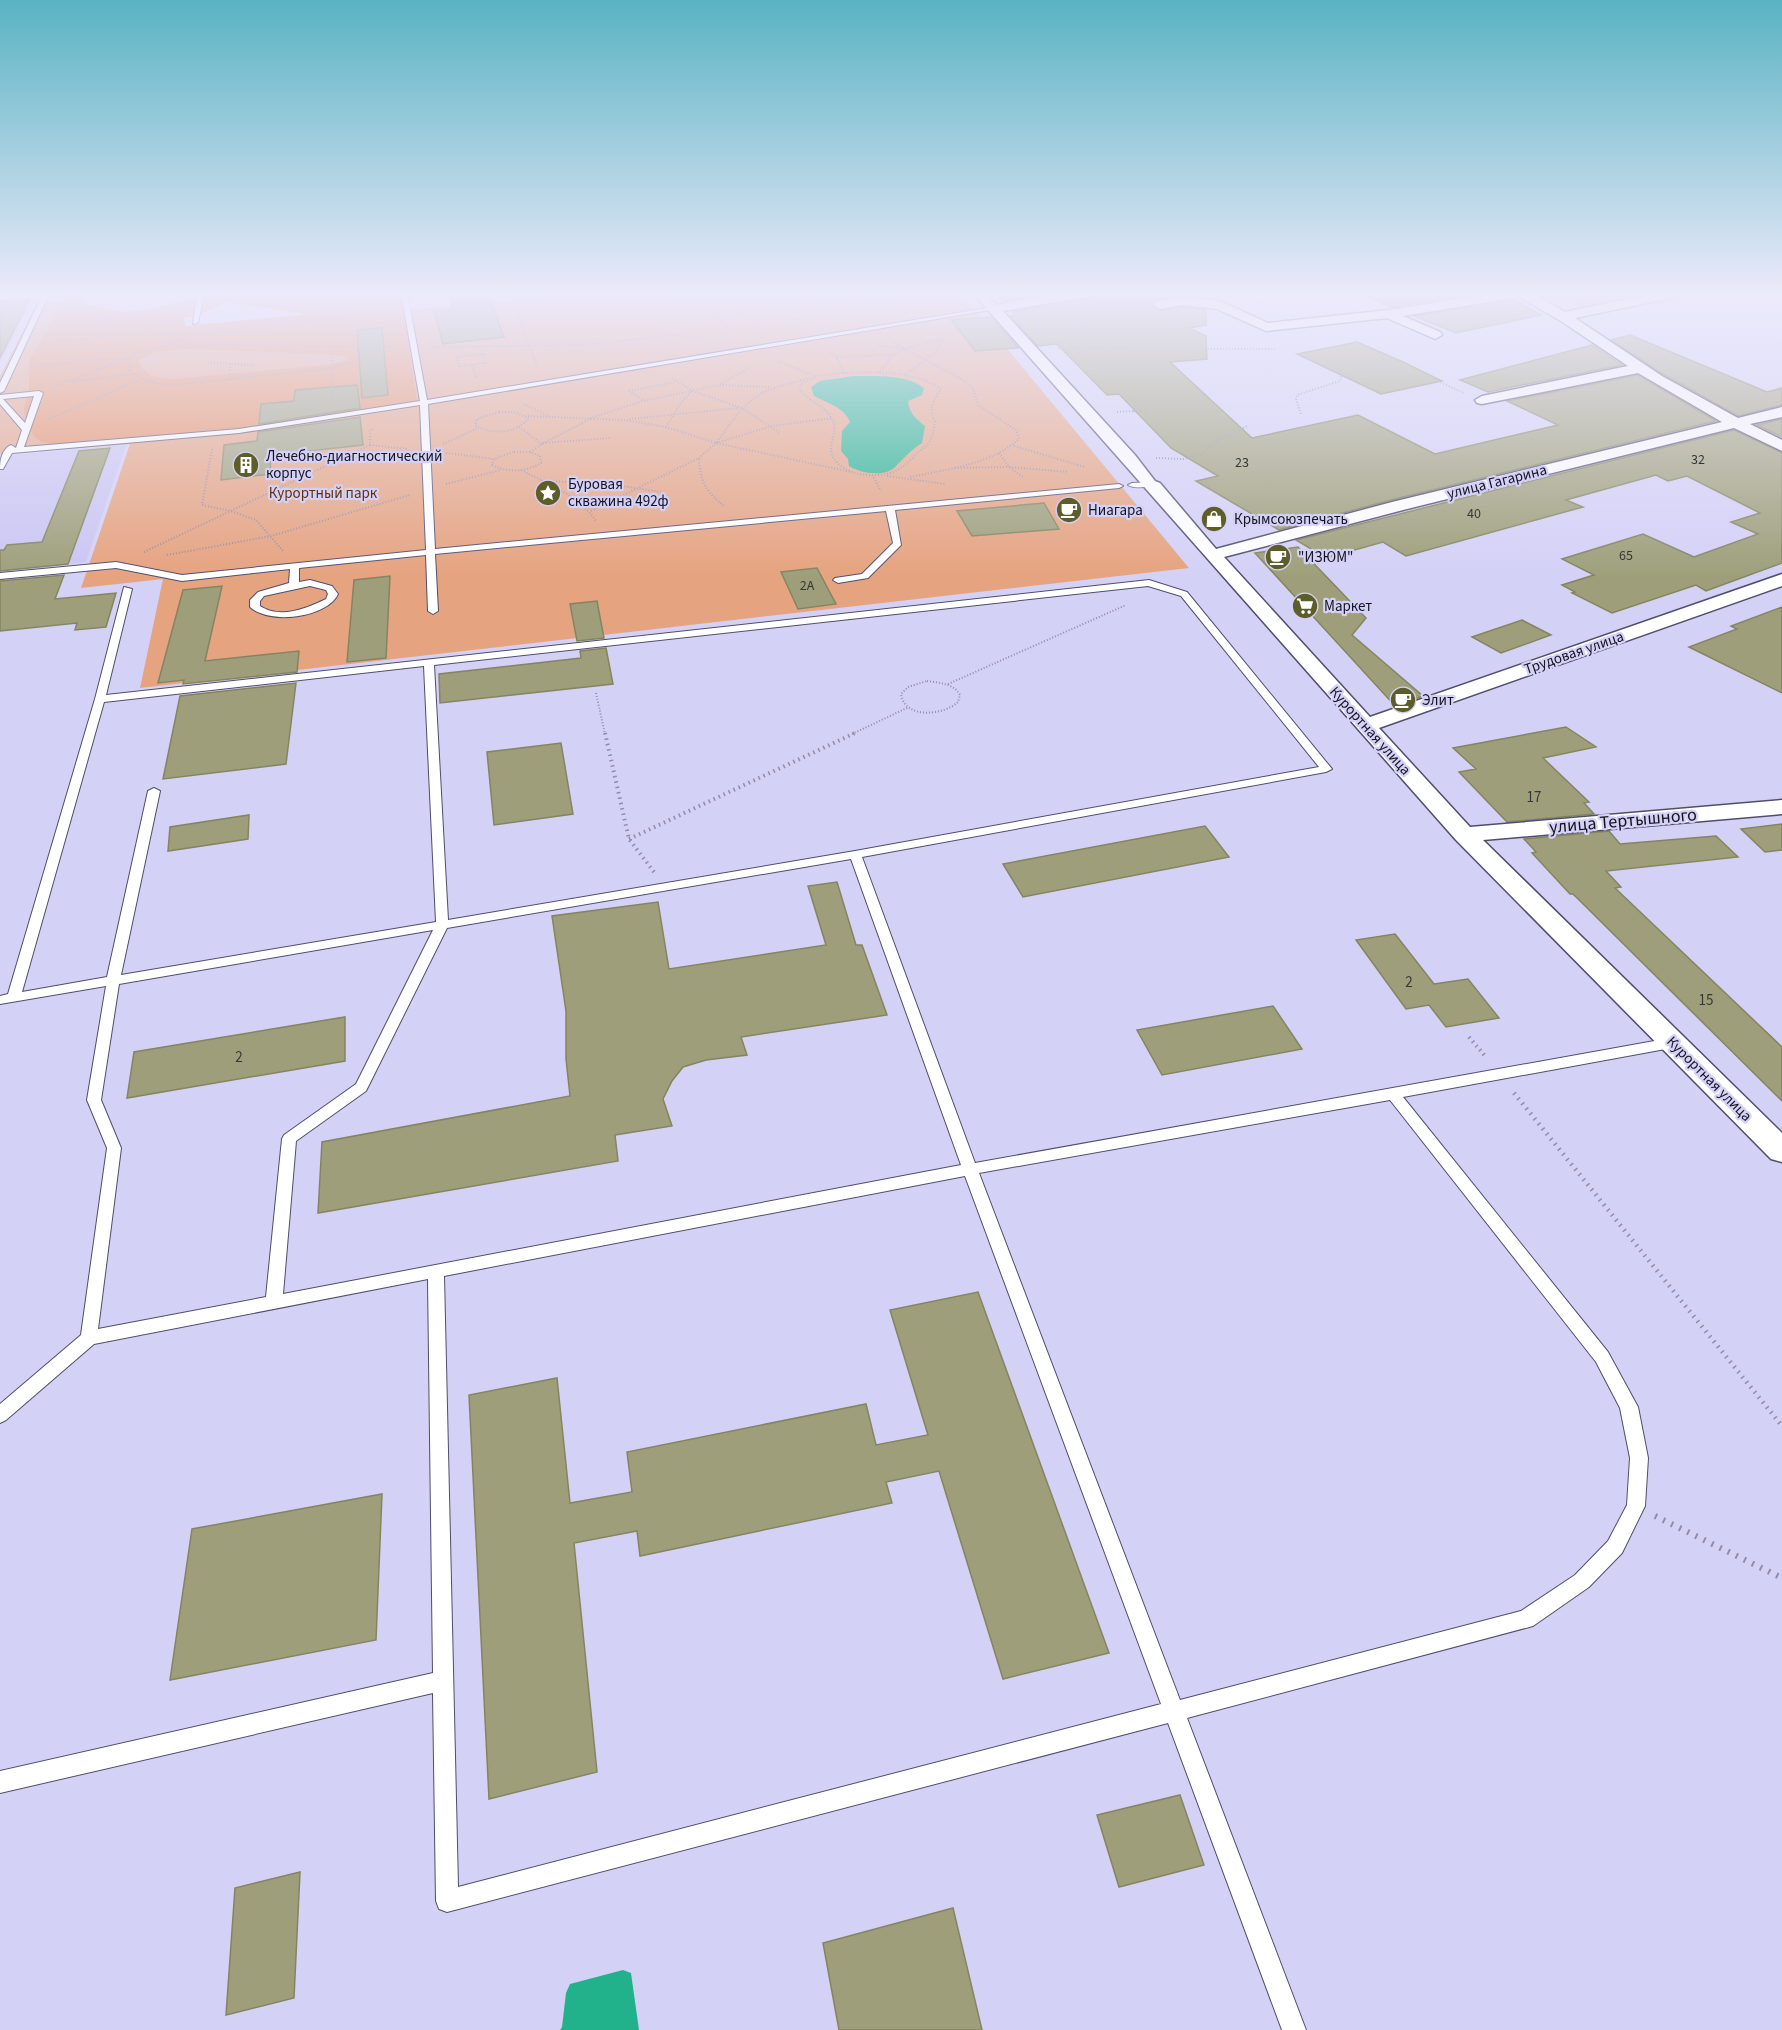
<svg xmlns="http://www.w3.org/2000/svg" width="1782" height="2030" font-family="'Source Sans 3',sans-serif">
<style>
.built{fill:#cac6f3}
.green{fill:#e6a37f}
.forest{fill:#e88d5a;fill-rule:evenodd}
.water{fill:#22b28b}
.building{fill:#9e9f7a;stroke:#848560;stroke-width:1.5}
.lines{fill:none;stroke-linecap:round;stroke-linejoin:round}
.lane-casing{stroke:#504d6d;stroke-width:2}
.street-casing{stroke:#504d6d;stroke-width:3}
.path-far3{stroke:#908daa;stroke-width:2;stroke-dasharray:1 2;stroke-linecap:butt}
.path-far2{stroke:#908daa;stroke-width:4;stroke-dasharray:1.5 4;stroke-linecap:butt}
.path-far1{stroke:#908daa;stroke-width:4.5;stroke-dasharray:1.5 5;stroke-linecap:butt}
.path{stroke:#908daa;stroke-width:6;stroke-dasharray:2 7;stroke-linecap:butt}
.lane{fill:#fff;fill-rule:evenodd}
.street{fill:#fff;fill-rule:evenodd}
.labels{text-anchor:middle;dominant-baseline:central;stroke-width:4.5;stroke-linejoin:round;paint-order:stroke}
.far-number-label{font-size:14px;fill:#383737}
.far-poi-label{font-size:15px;fill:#161421;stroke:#d4d1f7;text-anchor:start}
.far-street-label{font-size:15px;fill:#161421;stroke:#d4d1f7}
.far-park-label{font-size:15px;fill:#672e05;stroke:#d4d1f7}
.number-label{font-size:15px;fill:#383737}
.street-label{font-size:18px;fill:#161421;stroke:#d4d1f7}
</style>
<rect width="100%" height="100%" fill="#d4d1f7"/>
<!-- built -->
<path class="built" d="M0,292h38l-38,72z
M126,445l-40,117 -86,9v-115z"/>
<!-- green -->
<path class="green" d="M513,292h447l229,276 -1049,120 23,-109 -82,9 49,-144 -130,10v-78l37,-73 18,-1 107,31 353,-33z
M1525,292h127l-74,15 -11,-7h-22z"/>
<!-- forest -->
<path class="forest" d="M68,292h18l-4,12 43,8 22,-2 72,-18h182l16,109 -177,27 -188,16 -10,-2 -8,-6 -8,-13 -2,-15 5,-17v-30zM226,302l80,12h1l-121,12 -3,-8 16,-3zM187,349l136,5 25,3 -4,4 -15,4 -158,14 -20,-3 -11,-10 -1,-6 16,-8z"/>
<!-- water -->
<path class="water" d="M854,376c21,0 53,-2 70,12l-2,7 -14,6c1,12 8,18 17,25l-3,17c-11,7 -19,16 -28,25 -10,9 -35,5 -45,-2l-1,-7 -7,-8 1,-20 8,-9c-6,-15 -23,-19 -36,-26l-3,-9 9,-6z
M623,1970l8,3 8,57h-79l2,-3 4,-34 4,-9z"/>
<!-- building -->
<path class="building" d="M448,292h40l16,45 -61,7 -9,-33 18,-2z
M996,292h57l-50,9z
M1099,292h63l10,5 -19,4 -1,5 7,5 24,-4 23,3v15l-17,3 17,8 1,23 -37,3 82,76 106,-23 77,39 123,-29 -51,-24 131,-26 78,46 -325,79 -112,30 -83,-49 22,-5 -47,-28 -52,-54 -12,1 -50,-51 -19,2 -28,-30 5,-1 -3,-3 79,-14z
M1357,292h127l-93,15z
M30,299l-30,59v-57z
M1515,300l26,15 -85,18 -42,-17z
M991,317l27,31 -43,3 -24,-31z
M382,328l6,67 -26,3 -5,-68z
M1630,335l137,57 15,-4v17l-44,11 -75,-42 -52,-34z
M1357,342l46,20 39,19 -61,13 -84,-40z
M1592,345l30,20 -134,27 -28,-12z
M357,385l3,23 -101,16 2,-20 33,-3 1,-11z
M360,417l3,28 -92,10 -1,19 -49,6 3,-35 33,-4 1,-9z
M1782,419v18l-25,-12z
M1734,430l48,23v110l-76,28 -10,-6 -84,28 -40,-20 3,-1 -13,-7 32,-10 -32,-16 81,-25 51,23 64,-23 -27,-12 29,-9 -73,-37 -19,5 -12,-6 -90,25 17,7 -177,49 -23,-14 -57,16 -30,-18z
M110,448l-42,116 -68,7v-21h4l3,-5 35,-3 37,-91z
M1044,503l15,26 -87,7 -15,-25z
M1298,547l68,71 -14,17 71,61 -28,10 -140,-153z
M817,568l19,36 -38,5 -17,-37z
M64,575l-9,24 61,-6 -10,34 -31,3 2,-7 -77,8v-50z
M390,576l-4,82 -39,4 7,-82z
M222,586l-17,75 94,-10 -2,21 -114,12 1,-4 -26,3 25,-93z
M597,601l7,37 -27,3 -7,-37z
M1782,607v86l-93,-46 48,-18 -6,-3z
M1522,620l29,15 -50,18 -29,-16z
M606,648l7,36 -173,19 -1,-29 142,-16 -1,-7z
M296,683l-10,81 -123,15 17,-83z
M1566,727l30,20 -53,11 46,44 -5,1 10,11 -87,8 -48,-50 17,-3 -23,-21z
M561,743l12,71 -79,11 -7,-73z
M249,815l-1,24 -80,12 2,-24z
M1782,824v26l-17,2 -24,-23z
M1205,826l24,31 -206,40 -20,-33z
M1609,831l11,13 96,-8 22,21 -132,14 15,16 -6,1 167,159v54l-209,-207h-3l-38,-41 4,-1 -12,-13z
M837,882l19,63h6l25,70 -146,22 6,18 -41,5 -23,7 -11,14 -9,18 9,27 -57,9 3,26 -300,52 4,-71 248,-46 -4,-37v-48l-14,-95 106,-14 11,67 157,-24 -18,-59z
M1395,934l39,50 34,-5 31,39 -53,9 -17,-22 -23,4 -50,-69z
M1273,1006l29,43 -140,26 -25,-45z
M345,1017v44l-218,37 7,-46z
M978,1292l131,361 -106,26 -64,-208 -53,11 6,21 -252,53 -3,-25 -63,12 23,229 -108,27 -20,-404 88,-17 13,125 62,-11 -5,-40 239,-48 10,41 52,-10 -38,-125z
M382,1494l-6,146 -206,40 22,-151z
M1180,1795l24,70 -85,22 -22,-72z
M300,1872l-6,126 -68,17 9,-127z
M953,1908l29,122h-143l-16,-87z"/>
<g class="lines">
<!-- lane casing -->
<g class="lane-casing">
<path id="lane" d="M44,292h6l-46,99 -4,2v-10z
M205,292h11l-13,5 -5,26 -5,1 4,-28z
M401,292h6l20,108 566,-93 3,2 -568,95 7,145 684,-65 4,2 -4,2 -224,22 6,35 -33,33 -30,5 -5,-3 2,-2 27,-4 31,-31 -7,-32 -451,43 3,57 -5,3 -5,-3 -2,-56 -127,13v14l11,-2 22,6 6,8c-11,24 -69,31 -88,13v-7l8,-8 31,-9 1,-14 -108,12 -66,-13 -116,11v-6l116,-11 66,13 244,-25 -6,-145 -181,28 -227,20 -9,16h-3c0,-9 2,-20 11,-24l5,3 6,-18 -22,-26v-9l39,-4 4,2 -19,54 215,-18 181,-28zM34,396l-9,27 -22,-24zM310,586l16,4 2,4 -2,5c-20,10 -46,20 -66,7v-5l4,-5z
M1152,482v4c-7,1 -19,3 -24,-1l4,-2z
M1149,580l38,12 145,177 -6,3 -464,85 113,306 696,-125 7,5 -7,5 -268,49 205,255 30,55 10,51 -3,48 -23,47 -33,34 -56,39 -346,92 119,312h-24l-114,-307 -721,189 -8,-3 -3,-8 -3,-208 -433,100v-22l433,-98 -5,-394 -334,65 -88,76 -6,3v-19l81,-69 26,-187 -20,-48 19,-114 -106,18v-8l8,-2 87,-295 29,-112 8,2 -26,106zM1148,586l33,10 138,171 -464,84 -407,69 -14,-255zM424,666l12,256 -315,53 39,-184 -6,-3 -6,3 -41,186 -85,15 82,-290zM851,859l110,306 -678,129 13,-153 70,-50 81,-163zM433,930l-77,154 -72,51 -2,4 -16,158 -168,32 23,-181 -20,-48 18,-116zM1390,1100l206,262 24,46 10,50 -3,47 -19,36 -33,34 -54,36 -341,89 -201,-527zM965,1176l196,528 -703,183 -14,-611z"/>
</g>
<!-- street casing -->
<g class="street-casing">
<path id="street" d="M972,292h13l11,13 71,-13h30l-6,4 -88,15 132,144 20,26 5,2 56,66 176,-47 330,-80 -84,-49 -156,31 -5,-1 -2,-3 7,-4 146,-30 -67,-45 -42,-24 -116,19 37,16 2,3 -7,4 -48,-21 -121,13 -49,-22 -34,-4 -23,4 -6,-4 1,-3 28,-5 37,4 48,22 121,-13 111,-18h30l35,20 96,-20h26l-6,4 -106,22 87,58 76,42 44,-11v10l-32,7 32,16v11l-48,-23 -331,82 -179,47 146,160 412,-143v12l-403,142 91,99 312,-27v14l-299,26 299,293v29l-11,-3 -315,-319z"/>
</g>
<!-- path-far3 -->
<path class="path-far3" d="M319,292l1,17
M702,292l5,19 30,22
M861,292l35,15
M1110,293l26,11
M228,299l80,11 79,-7
M536,300l8,-8
M513,302l24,64
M1258,302l23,-10
M59,304l119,35
M424,310l169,-15 111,8 183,1
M842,317l-6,-8v-7l9,-10
M717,318l26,-4 20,14
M790,323l35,-21
M1038,329l15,-1 19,6 87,-1
M209,330l181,-17
M1093,333l-13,-14 61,-14
M159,334l25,-2
M206,335l130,-15
M44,342l106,-9
M174,342l16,-5
M878,345l26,4 56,29 13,10 5,17 38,25 3,9c-27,25 -74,31 -109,38
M433,347l152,-2 87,-10 32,3
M1058,348l217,1
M904,349l41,-11
M831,352l6,5 7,16
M483,354l3,9 -27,3 -2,-9z
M837,357l56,-2
M130,358l-1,12c13,12 28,14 45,15l159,-17 28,-9 9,-6v-6
M779,362l37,14
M208,363l48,2
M230,364v16
M472,365l5,13
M32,366l91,-8
M844,373c32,-1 70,-3 97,16 -7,12 -14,19 -6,32 -1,6 -1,13 -4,18 -2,5 -8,10 -13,13 -5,5 -11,12 -17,16 -18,12 -56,10 -68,-11 -6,-11 5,-25 0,-36 -7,-16 -24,-18 -33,-31l1,-6 16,-8z
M879,373l14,-18 11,-6 -10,-7
M904,376l32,-24 10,-21
M672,378l21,13 49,17 38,25
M1435,380l29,13
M70,382l64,-8
M720,385l49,2
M54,387l92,-37 25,-6 225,3
M629,391l46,-9
M629,391l14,9
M331,400l2,-53
M524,404l25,12
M499,412h17l12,7c-13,15 -37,16 -53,6l2,-6z
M1117,412l31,-2
M1134,412l1,-14
M1301,414l-5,-14 1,-5 43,-14 2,-6 -4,-7
M525,416l99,4 42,7 50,16 135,29
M49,419l90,-39
M629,419l109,-11
M519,427l23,17 -12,8
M666,427l14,-23 12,-13
M543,443l67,-5
M716,443l56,-17 60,-8
M443,444l35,-16
M542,444l52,-27 49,-16 76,-16 32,-18
M370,445l38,4
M1014,446l71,21
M212,449l-10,56 29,6 25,9 27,31
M514,452h16l10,4 1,7c-16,9 -32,10 -49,2l2,-6z
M446,453l48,6
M999,453l10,14 14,10
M1156,458l27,1 17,-4 16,-14 31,-15
M699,459c1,24 8,33 26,48
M955,468l54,-1 59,5
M521,470c27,14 57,25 75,51
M872,475l9,16
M887,476l58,8
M541,481l62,2 58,9
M446,484l54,-14
M591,511l108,-53 17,-15 26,-35 22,-17 44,-13
M144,552l226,-107v-15l3,-1
M167,555l104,-19 139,-41
M927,681c13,2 26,2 33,14l-2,7c-14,13 -53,18 -57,-8l7,-7z
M948,684l178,-79
M596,693l9,41
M852,734l57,-27"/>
<!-- path-far2 -->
<path class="path-far2" d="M605,733l24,106 25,33
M629,839l226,-106
M1469,1037l16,19"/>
<!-- path-far1 -->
<path class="path-far1" d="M1514,1093l268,333"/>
<!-- path -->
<path class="path" d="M1655,1516l127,62"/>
<!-- lane -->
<use href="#lane" class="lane"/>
<!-- street -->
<use href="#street" class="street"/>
</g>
<!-- sky -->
<linearGradient id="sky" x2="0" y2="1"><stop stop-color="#59b3c3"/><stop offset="0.51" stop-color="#eceafb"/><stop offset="1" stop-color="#eceafb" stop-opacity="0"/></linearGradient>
<rect width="1782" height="577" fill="url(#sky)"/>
<!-- icons -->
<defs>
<g id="building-disc" transform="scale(1.35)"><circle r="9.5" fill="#5d5d2a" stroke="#d4d1f7"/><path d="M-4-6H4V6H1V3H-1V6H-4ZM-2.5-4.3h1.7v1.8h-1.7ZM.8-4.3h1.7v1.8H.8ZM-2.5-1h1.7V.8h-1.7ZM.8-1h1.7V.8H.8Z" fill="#fff"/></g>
<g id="sight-disc" transform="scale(1.35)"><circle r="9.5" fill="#5d5d2a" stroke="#d4d1f7"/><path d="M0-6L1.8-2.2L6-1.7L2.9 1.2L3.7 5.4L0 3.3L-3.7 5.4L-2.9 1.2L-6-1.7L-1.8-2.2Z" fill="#fff"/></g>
<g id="cafe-disc" transform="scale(1.35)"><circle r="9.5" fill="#5d5d2a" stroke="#d4d1f7"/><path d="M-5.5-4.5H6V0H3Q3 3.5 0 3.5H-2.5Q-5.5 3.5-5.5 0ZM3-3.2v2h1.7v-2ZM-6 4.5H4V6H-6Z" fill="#fff"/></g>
<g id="shop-disc" transform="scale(1.35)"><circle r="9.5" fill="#5d5d2a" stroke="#d4d1f7"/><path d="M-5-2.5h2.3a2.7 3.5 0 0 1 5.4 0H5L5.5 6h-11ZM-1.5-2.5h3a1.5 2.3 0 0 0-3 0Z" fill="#fff"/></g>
<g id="supermarket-disc" transform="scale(1.35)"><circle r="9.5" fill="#5d5d2a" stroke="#d4d1f7"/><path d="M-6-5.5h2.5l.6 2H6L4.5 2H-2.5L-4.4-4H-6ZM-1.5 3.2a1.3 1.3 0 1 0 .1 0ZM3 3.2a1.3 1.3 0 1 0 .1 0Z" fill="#fff"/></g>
</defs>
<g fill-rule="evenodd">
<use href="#building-disc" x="246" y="465"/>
<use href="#sight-disc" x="548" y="493"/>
<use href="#cafe-disc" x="1069" y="510"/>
<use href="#shop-disc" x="1214" y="519"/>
<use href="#cafe-disc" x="1278" y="557"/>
<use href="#supermarket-disc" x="1305" y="606"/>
<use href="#cafe-disc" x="1403" y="700"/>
</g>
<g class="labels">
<!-- far-number labels -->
<g class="far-number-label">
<text x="1698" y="460">32</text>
<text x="1242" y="463">23</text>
<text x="1474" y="514">40</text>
<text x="1626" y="556">65</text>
<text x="807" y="586">2А</text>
</g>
<!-- far-poi labels -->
<g class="far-poi-label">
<text x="266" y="456">Лечебно-диагностический<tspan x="266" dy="17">корпус</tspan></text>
<text x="568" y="484">Буровая<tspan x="568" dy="17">скважина 492ф</tspan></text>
<text x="1088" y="510">Ниагара</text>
<text x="1234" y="519">Крымсоюзпечать</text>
<text x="1298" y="557">"ИЗЮМ"</text>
<text x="1324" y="606">Маркет</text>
<text x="1422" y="700">Элит</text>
</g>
<!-- far-street labels -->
<g class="far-street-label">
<text transform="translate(1497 482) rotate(-14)">улица Гагарина</text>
<text transform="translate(1574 653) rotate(-19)">Трудовая улица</text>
<text transform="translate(1370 731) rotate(48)">Курортная улица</text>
<text transform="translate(1709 1079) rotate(45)">Курортная улица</text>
</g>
<!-- far-park labels -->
<g class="far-park-label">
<text x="323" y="493">Курортный парк</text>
</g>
<!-- number labels -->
<g class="number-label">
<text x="1534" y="797">17</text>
<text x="1409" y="982">2</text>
<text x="1706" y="1000">15</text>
<text x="239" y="1057">2</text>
</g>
<!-- street labels -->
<g class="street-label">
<text transform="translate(1623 821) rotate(-5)">улица Тертышного</text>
</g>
</g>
</svg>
